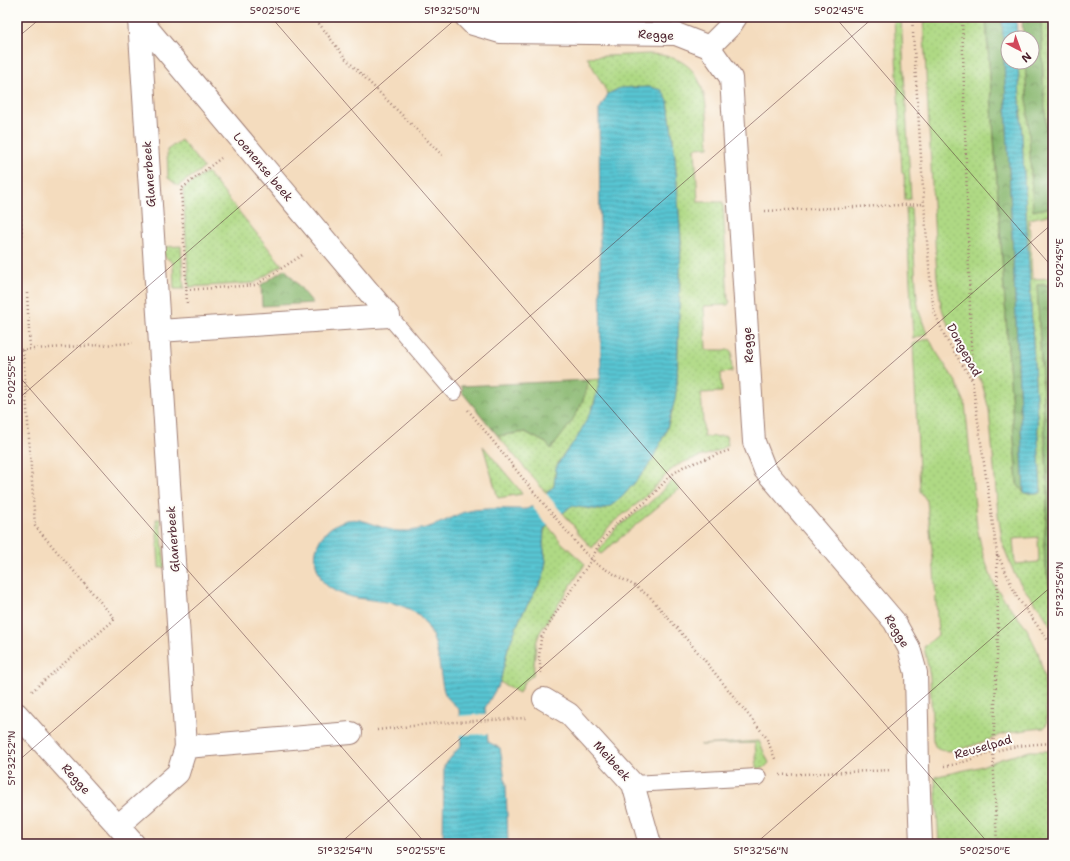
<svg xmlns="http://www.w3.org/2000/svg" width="1070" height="861" font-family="'Shantell Sans',sans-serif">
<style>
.grass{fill:url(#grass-dots);stroke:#7c7c58;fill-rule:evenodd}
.forest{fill:url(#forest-crowns);stroke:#6a6c4e}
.water{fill:url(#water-rules);stroke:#52727e}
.pier{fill:#f4dcbe}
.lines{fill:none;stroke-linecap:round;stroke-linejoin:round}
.lane-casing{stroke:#9f7e74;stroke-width:18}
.street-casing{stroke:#9f7e74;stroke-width:24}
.path{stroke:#9f7e74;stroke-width:2.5;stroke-dasharray:1 3;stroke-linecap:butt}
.lane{stroke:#fff;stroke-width:16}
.street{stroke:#fff;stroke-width:22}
.ticks{fill:none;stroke:#4a1f2b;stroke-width:1;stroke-opacity:0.45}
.labels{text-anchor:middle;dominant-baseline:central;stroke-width:4;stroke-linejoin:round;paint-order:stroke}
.street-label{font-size:12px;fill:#4a1f2b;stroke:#fdfcf7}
.neatline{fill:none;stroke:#4a1f2b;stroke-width:1.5}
.ticks-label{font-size:10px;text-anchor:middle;fill:#4a1f2b}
</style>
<defs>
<pattern id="grass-dots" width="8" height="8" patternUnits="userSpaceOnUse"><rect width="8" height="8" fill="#afd984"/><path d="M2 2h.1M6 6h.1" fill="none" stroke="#98ba72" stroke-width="1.8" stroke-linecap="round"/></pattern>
<pattern id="forest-crowns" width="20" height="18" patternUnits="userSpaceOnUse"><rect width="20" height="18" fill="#8bb972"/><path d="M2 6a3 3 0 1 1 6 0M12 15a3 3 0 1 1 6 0" fill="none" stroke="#74965e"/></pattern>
<pattern id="water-rules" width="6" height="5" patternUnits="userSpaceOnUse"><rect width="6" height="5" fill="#59c5d2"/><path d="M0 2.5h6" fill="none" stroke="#4c9fab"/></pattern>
</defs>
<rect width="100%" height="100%" fill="#fdfcf7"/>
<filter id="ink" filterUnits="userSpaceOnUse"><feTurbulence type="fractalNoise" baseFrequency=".025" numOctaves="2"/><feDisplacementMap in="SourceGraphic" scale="8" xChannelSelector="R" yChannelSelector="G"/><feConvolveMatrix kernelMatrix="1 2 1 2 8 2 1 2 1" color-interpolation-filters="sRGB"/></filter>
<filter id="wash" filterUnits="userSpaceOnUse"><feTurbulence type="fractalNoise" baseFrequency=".012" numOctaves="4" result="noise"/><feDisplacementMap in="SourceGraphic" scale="16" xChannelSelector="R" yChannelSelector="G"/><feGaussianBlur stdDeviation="0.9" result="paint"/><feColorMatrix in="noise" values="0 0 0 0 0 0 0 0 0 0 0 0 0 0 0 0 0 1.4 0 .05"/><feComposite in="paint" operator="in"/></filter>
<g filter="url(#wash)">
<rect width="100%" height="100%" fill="#f4dcbe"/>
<!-- grass -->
<path class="grass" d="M894,17h7l10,182 -6,1 -1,-27h-2z
M923,17h63l31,467 8,9 16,-1 -23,-430h7l18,17 -2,-62h7l5,108v89l-24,5 3,60 21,-1v7h-16l11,208 -4,51 1,17 8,44v25l-12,-20 -19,-24 -8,-13 -11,-28 -5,-31 -9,-104 -7,-27 -6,-12 -17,-25 -13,-26 -5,-14 -4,-29zM1038,537l1,25 -24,2 -2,-25z
M649,54c60,2 57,47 60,93l-14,1 3,54h25l5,98 2,1 -2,4h-2l-22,1 2,44h25l2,6h-2l1,16 -11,1 1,19 -21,1 3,44 22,-1 2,9 -13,7 -31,10 -8,4 -6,5 -28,29 -30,23 -20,25 -16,-17 1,-1 -14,-17 8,-7 30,4 11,-5 11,-9 20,-23 9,-13 14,-29 5,-15 6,-32 4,-143 -6,-84 -7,-56 -48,-13 -12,6 -21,-37z
M181,140l23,28 -26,18 -11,-9 1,-1 -1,-26z
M207,172l75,93 -28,18 -65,4 -6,-98z
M906,208h5l6,91 2,12 8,23 -14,5z
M181,246l3,43h-10l-1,-26 -10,-8v-8z
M929,338l6,12 21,32 9,21 12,124 6,28 10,27 8,13 26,34 11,23 6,24 3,47 -3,5c-14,1 -27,3 -40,6 -16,5 -54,24 -68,14l-3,-7 -3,-64 -6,-30 14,-12 -4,-66 -7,-68 -7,-10 -7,-147z
M600,379c-4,21 -10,40 -22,58 -7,11 -18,18 -22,31 -1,5 -1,12 -2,18l-8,7 -48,-57 27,-4 21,11 5,5 36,-58 1,-10z
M483,446l35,42 4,6 -24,4z
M672,480l7,9 -78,65 -3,-2 18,-24 30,-22 12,-11z
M156,519h4l5,48 -6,1z
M548,526l14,17 23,21 -45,68 -4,11 -3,32 -9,7 -5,11 -19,-11 8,-34 6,-16 7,-16 22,-38 3,-17 -3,-16 1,-16z
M759,741l10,22 -5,5 -7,1 -2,-26 -55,2z
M1030,751h17l6,2v91h-114l-4,-66 3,-2 41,-9 22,-8z"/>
<!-- forest -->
<path class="forest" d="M986,17h16l22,476 -7,-9z
M1022,17h19l2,62 9,128 -19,4 -8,-149h7v-24h-9z
M285,269l28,34 -51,3 -1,-21z
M1037,285h16v320l-8,-44 -1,-17 4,-51z
M588,380c-2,25 -21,49 -37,69l-5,-6 -21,-11 -27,4 -37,-45 2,-2 -2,-3z"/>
<!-- water -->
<path class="water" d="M1002,17h14l1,21h-9v24h10l23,431h-17z
M650,87l12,3 6,11 7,56 6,84 -4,143 -2,16 -9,31 -14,29 -9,13 -20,23 -11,9 -11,5 -30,-4 -27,23 -1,16 3,16 -3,17 -22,38 -13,32 -8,34 -15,26 3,34 12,6 6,37 2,59h-65l1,-78 17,-21 -2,-36c-4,-4 -9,-8 -13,-13 -3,-5 -4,-14 -5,-20 -3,-20 -5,-43 -21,-59 -26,-25 -69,-9 -95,-33 -4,-4 -5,-9 -7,-13 -9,-23 6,-45 29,-51 17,-4 35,11 53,11 17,1 34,-5 49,-12 6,-3 13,-7 20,-8 11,-3 35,-2 48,-2 4,0 9,1 12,-1 8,-4 18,-15 25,-22l2,-18 6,-11 15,-19 17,-33 7,-31 -2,-264 9,-16 12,-6z"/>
<!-- pier -->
<path class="pier" d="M545,492l19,23 -15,12 -19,-23z
M488,714l1,20 -30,1 -1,-19z"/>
</g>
<g filter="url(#ink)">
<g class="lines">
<!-- lane casing -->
<g class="lane-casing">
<path id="lane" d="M389,316l65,76
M633,784l125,-7"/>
</g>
<!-- street casing -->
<g class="street-casing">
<path id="street" d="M138,17l251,299
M466,17l7,7 27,8 176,2 33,13 22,31 23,364 11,28 129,151 15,27 7,25 2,94 3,77
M709,47l21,-21 6,-9
M159,331l230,-15
M544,699l25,15 64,70 17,60
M17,714l117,130
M186,747l165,-14
M118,826l60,-53 8,-26 -47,-728 3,-2"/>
</g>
<!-- path -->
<path class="path" d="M314,17l32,42 96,96
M912,17l12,187 7,85 3,22 12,28 26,41 25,173 20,44 35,49 1,5
M962,17l10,363
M17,151l5,84 -5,1
M765,211l159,-7
M186,290l70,-5 46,-30
M27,293l3,56
M187,303l-6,-114 40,-31
M17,350l116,-7
M23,350l12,176 80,93 -84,73
M468,410l65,81 51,61 14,13 37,21 15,11 52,60 64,80 10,24
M997,555l1,77 -5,120 4,92
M541,673l-2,-16 2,-19 14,-24 37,-55 5,-11 9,-12 11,-13 30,-22 23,-25 13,-9 47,-17
M377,730l61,-7 88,-5
M944,766c16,-1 32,-9 48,-14 20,-6 40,-8 61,-9
M780,775l111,-5"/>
<!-- lane -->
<use href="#lane" class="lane"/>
<!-- street -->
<use href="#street" class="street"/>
</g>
</g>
<!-- ticks -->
<path class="ticks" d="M271,17l718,827M835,17l218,251M17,38l25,-21M17,374l409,470M17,400l441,-383M17,762l857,-745M339,844l714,-621M755,844l298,-259"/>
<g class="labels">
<!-- street labels -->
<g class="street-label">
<text transform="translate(656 35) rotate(3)">Regge</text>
<text transform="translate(263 167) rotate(50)">Loenense beek</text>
<text transform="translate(149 174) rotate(-94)">Glanerbeek</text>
<text transform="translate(748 345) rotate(-94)">Regge</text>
<text transform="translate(964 350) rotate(61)">Dongepad</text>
<text transform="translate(173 539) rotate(-94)">Glanerbeek</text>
<text transform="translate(897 631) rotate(59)">Regge</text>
<text transform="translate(983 747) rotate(-16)">Reuselpad</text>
<text transform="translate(612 761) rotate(48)">Meibeek</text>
<text transform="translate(76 779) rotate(48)">Regge</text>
</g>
</g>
<!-- margin -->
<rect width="1070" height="861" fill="none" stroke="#fdfcf7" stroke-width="44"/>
<!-- north arrow -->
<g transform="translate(1020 50) rotate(139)"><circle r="19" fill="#fdfcf7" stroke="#b5a4a5"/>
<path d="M0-3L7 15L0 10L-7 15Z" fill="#d1495b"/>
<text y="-6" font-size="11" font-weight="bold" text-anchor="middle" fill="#4a1f2b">N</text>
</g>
<rect x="22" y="22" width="1026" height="817" class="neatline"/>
<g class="ticks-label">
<text x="275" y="14">5°02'50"E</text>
<text x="452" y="14">51°32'50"N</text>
<text x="839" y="14">5°02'45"E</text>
<text transform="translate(1059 263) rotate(-90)" y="4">5°02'45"E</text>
<text transform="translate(11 380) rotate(-90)" y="4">5°02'55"E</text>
<text transform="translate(1059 589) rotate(-90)" y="4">51°32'56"N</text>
<text transform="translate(11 758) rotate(-90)" y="4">51°32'52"N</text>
<text x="345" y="854">51°32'54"N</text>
<text x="421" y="854">5°02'55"E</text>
<text x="761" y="854">51°32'56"N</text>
<text x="985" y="854">5°02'50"E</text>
</g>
</svg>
